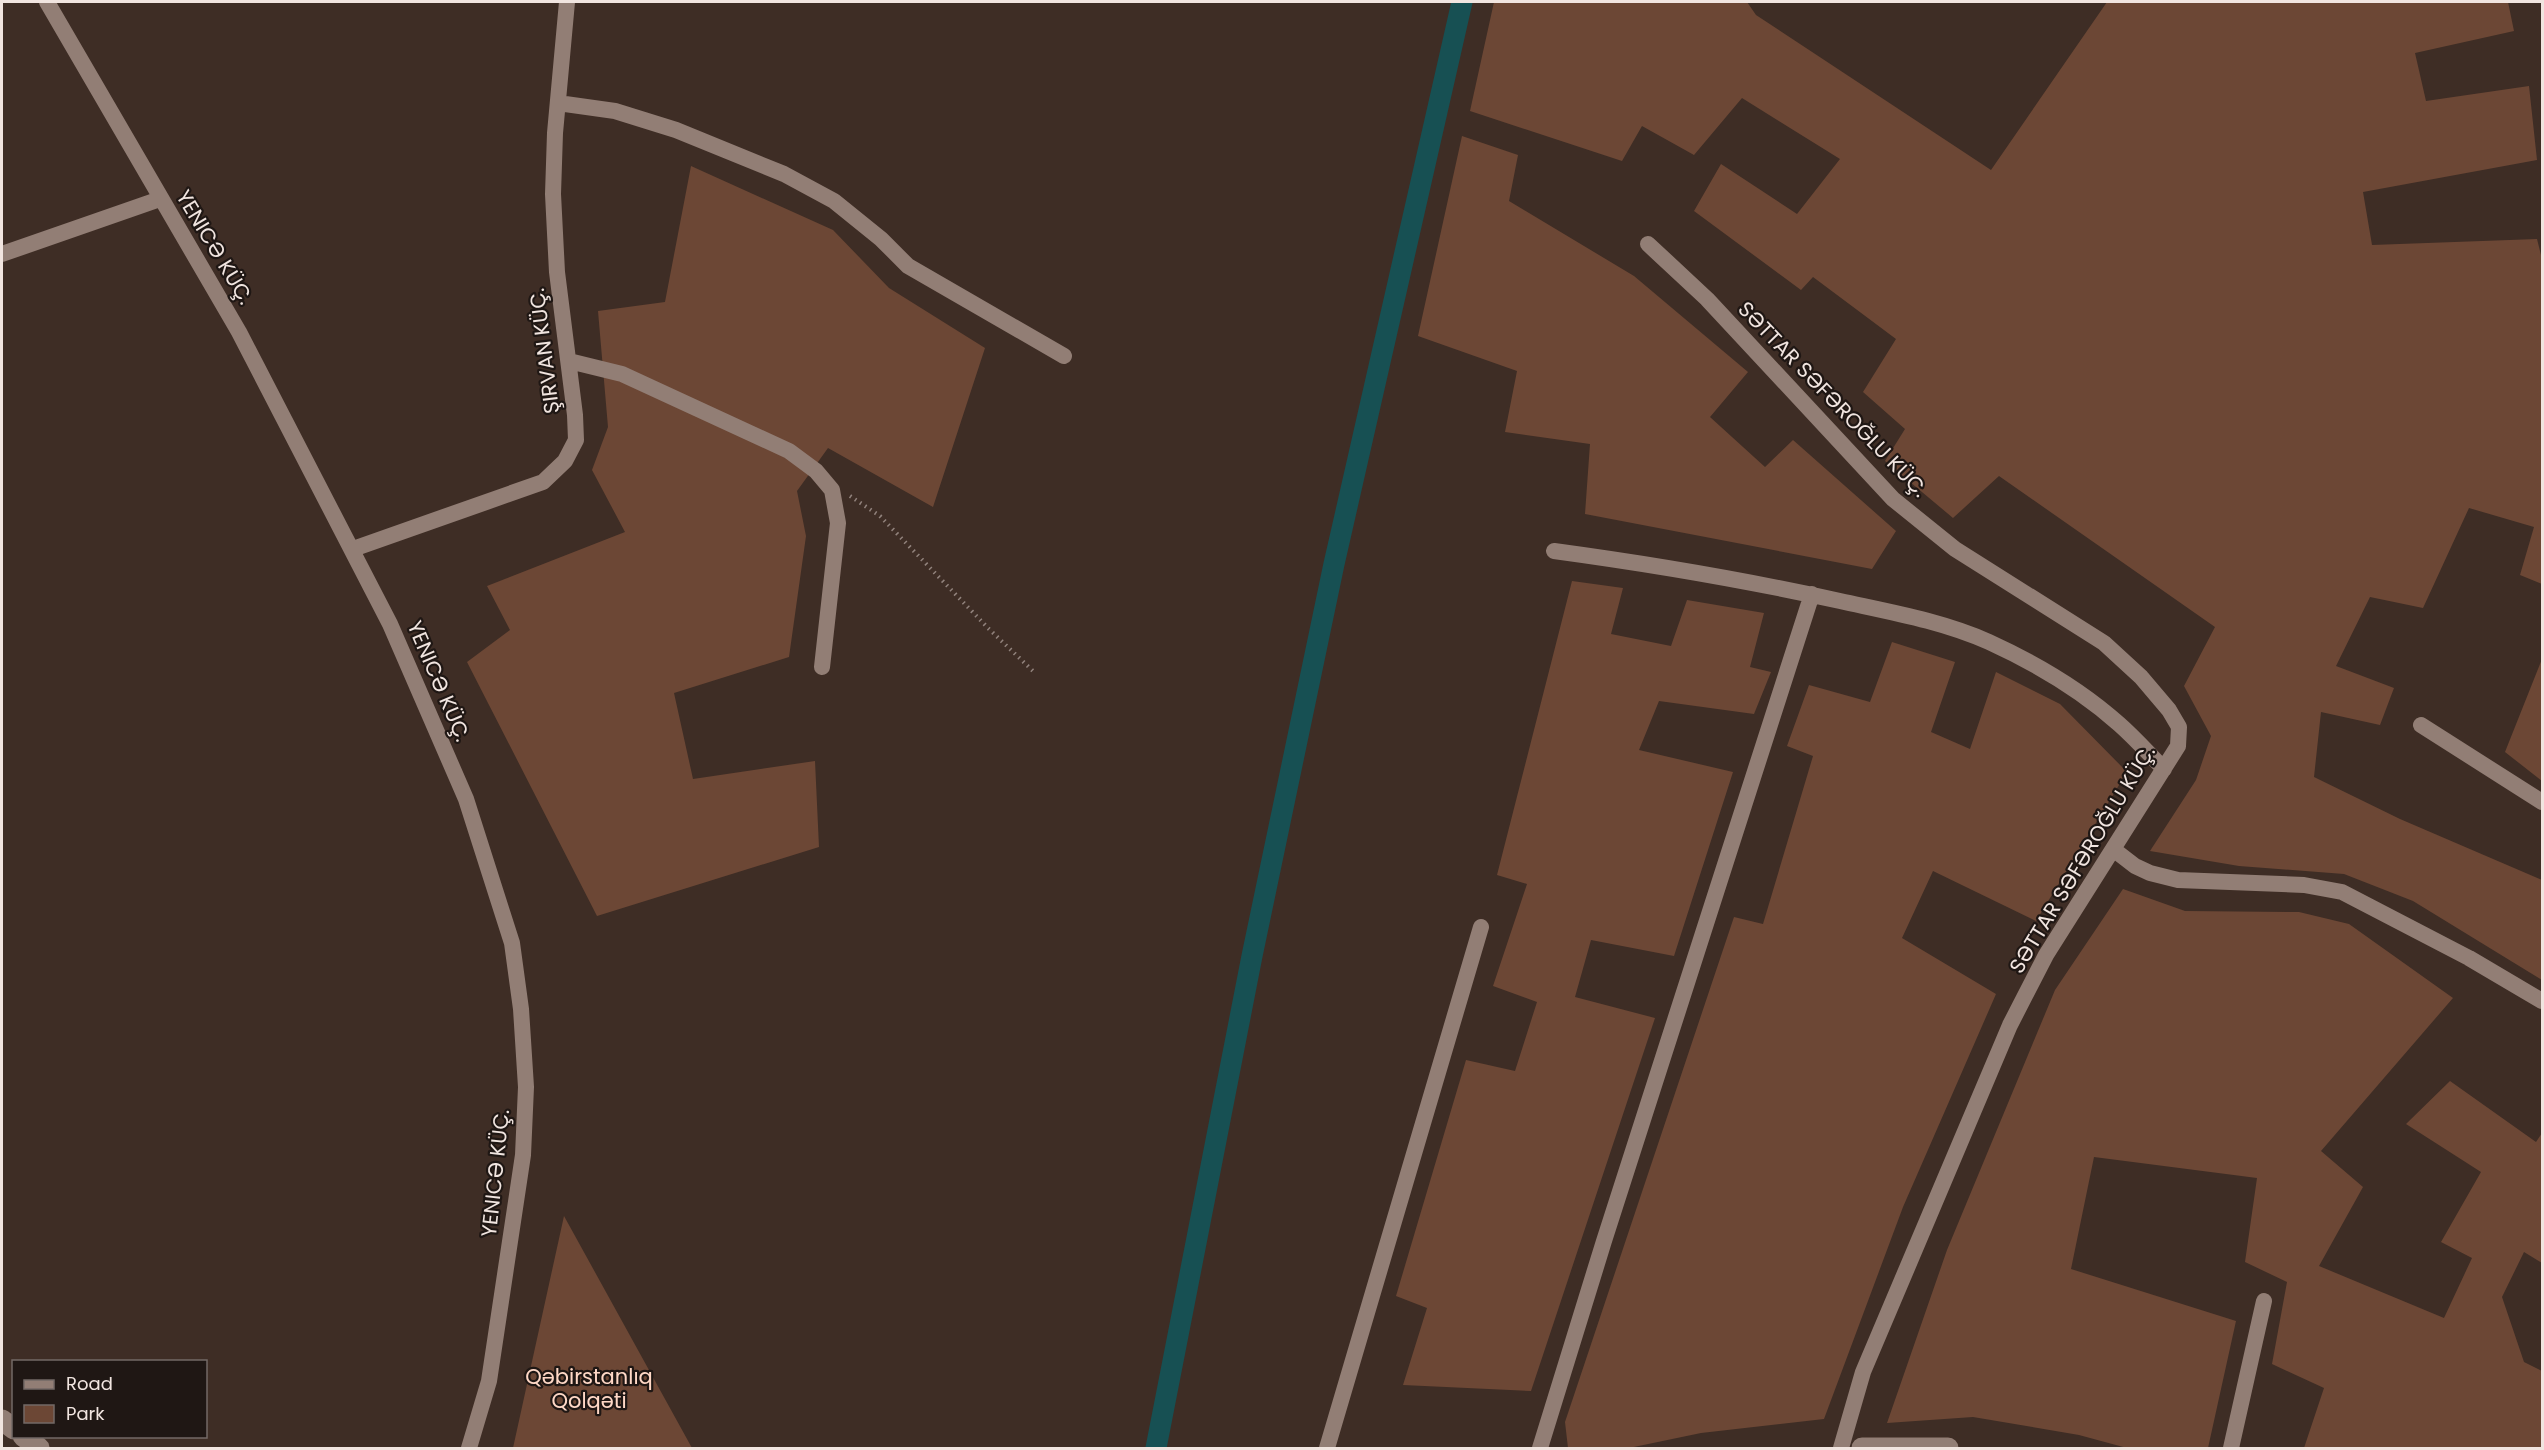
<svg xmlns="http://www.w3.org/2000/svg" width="2544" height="1450" font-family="Poppins,sans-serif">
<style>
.green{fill:#6c4735}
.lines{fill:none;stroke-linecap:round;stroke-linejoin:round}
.canal{stroke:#175053;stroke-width:21}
.path{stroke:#91827c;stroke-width:4;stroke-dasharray:1.5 4.5;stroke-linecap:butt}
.minor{stroke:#927e75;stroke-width:16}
.tertiary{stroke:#927e75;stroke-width:21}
.labels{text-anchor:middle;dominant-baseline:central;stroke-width:4.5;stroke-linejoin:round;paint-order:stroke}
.street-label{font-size:21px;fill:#f1e5e0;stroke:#1f1714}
.park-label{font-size:21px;fill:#ffd8c6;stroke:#1f1714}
</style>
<rect width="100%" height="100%" fill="#3e2d25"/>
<!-- green -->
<path class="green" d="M1494,2h253l9,13 235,155 116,-168h401l6,29 -99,22 11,48 103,-15 8,74 -174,32 9,53 165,-6 5,20v325l-22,-9 14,-48 -65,-19 -46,100 -53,-11 -34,69 58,22 -14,37 -59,-13 -7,65 86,42 142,61v100l-129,-79 -69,-27 -105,-8 -89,-15 46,-71 15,-44 -27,-50 31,-59 -216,-151 -46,42 -68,-57 20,-32 -42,-37 33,-53 -83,-62 -12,13 -107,-79 27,-47 76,50 43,-55 -98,-61 -48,57 -52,-29 -20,35 -152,-50z
M1462,136l56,19 -9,46 125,75 114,96 -38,45 55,50 28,-27 103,91 -24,38 -287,-55 5,-70 -85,-12 12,-61 -99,-35z
M691,166l142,64 56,58 96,60 -52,159 -105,-59 -31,43 9,45 -17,121 -115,36 19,86 122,-18 4,86 -222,69 -130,-254 43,-32 -23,-44 138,-54 -33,-62 16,-43 -10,-116 67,-9z
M1572,581l51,7 -12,46 60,12 16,-46 77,13 -14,54 21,5 -17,42 -95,-13 -20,49 94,22 -59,184 -83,-16 -16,57 80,21 -124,373 -128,-6 24,-77 -31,-12 70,-236 49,11 22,-69 -44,-16 34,-102 -30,-9z
M1892,642l63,20 -24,70 39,17 26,-77 64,32 67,68 -91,149 -103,-50 -31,67 94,56 -93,213 -79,212 -123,14 -72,15h-61l-3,-26 169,-505 29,7 50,-168 -26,-10 22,-61 61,17z
M2542,659v122l-37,-29z
M2123,889l62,22 114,1 50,12 104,74 -132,153 42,36 -44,79 125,52 28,-60 -31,-16 40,-70 -75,-48 44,-43 86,61 6,-9v130l-18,-11 -22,45 22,65 18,9v77h-238l20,-60 -52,-24 15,-82 -42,-20 12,-84 -163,-21 -23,112 165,52 -28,127h-81l-48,-13 -106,-18 -86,6 60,-173 108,-260z
M564,1216l128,232h-179z"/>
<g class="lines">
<!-- canal -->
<path class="canal" d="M1156,1448l96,-492 82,-392 128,-562"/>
<!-- path -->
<path class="path" d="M850,496l30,20 109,113 44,42"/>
<!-- minor -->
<path class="minor" d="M47,2l192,330 151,292 76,175 46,144 9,66 5,78 -3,68 -34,226 -20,67
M558,103l57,8 61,19 108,44 50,27 47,38 27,27 156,90
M1648,244l59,55 186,200 62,50 149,94 37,34 28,33 10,17 -1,19 -132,209 -36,70 -147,347 -22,76
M2,254l158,-55
M569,361l53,13 167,77 27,20 16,19 6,33 -16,144
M353,549l190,-67 22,-21 11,-21 -1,-25 -18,-143 -4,-78 2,-61 12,-131
M1554,551c96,13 191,29 286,50 50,11 102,20 149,41 46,21 92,48 130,82 16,14 30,30 45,45
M2421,725l121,77
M2113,849l22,17 15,7 28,7 126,5 38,7 127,66 73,43
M1327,1448l154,-521
M1540,1448l64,-207 208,-647
M2231,1448l33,-147"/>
<!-- tertiary -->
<path class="tertiary" d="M2,1420l12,9
M23,1436l16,12
M1862,1448h86"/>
</g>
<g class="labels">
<!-- street labels -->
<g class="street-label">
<text transform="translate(215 247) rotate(59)">YENICƏ KÜÇ.</text>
<text transform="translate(544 351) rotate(-97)">ŞIRVAN KÜÇ.</text>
<text transform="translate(1833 399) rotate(46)">SƏTTAR SƏFƏROĞLU KÜÇ.</text>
<text transform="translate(439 681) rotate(67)">YENICƏ KÜÇ.</text>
<text transform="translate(2082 859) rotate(-59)">SƏTTAR SƏFƏROĞLU KÜÇ.</text>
<text transform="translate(495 1173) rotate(-84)">YENICƏ KÜÇ.</text>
</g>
<!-- park labels -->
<g class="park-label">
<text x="589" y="1376">Qəbirstanlıq<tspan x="589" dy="24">Qolqəti</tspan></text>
</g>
</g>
<!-- border -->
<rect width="2544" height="1450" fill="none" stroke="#f1e5e0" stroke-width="6"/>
<!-- legend -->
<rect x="12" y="1360" width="195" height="78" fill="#1f1714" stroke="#736966" stroke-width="1.5"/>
<rect x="24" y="1380" width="30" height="9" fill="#927e75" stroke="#736966" stroke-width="1.5"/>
<text x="66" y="1390" font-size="18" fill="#f1e5e0">Road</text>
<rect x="24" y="1405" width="30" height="18" fill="#6c4735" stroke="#736966" stroke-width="1.5"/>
<text x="66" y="1420" font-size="18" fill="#f1e5e0">Park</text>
</svg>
